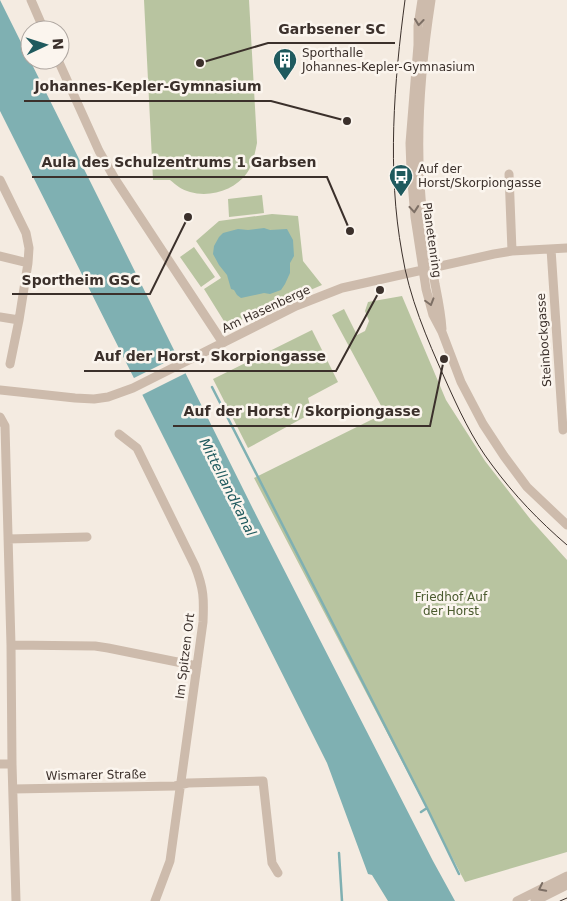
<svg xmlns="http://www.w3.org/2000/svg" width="567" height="901" font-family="'DejaVu Sans',sans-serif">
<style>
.green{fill:#b8c4a0}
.water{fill:#7fb0b2}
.pier{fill:#f4ebe1}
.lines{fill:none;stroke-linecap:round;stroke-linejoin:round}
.stream{stroke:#7fb0b2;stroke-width:2.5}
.minor{stroke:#cdbbac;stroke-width:9}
.tram{stroke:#3b302b;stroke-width:1}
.oneway{stroke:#7d6f65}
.labels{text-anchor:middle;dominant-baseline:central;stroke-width:5;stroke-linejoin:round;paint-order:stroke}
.poi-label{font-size:12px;fill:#3b302b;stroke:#fbf5ee;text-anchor:start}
.street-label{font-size:12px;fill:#3b302b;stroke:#fbf5ee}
.park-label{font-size:12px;fill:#4a5a2e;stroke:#fbf5ee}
.water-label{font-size:14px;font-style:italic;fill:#1f5a5e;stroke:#fbf5ee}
.leader{fill:none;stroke:#3b302b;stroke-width:2}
.callout-dot{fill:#3b302b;stroke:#fbf5ee;stroke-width:2}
.callout-label{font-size:14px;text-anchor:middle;font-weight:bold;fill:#3b302b;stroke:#fbf5ee;stroke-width:5;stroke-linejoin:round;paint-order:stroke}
</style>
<rect width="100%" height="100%" fill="#f4ebe1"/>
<!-- green -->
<path class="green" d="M144,0h105l8,143c-2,10 -4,21 -10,30 -12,17 -37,25 -57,19 -8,-2 -14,-7 -20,-12h-17z
M262,195l2,18 -35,4 -1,-18z
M272,214l26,2 5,45 19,24 -95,41 -23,-37 17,-11 -25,-37 23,-20z
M194,247l21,30 -14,10 -21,-30z
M402,296l44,104 39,61 46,59 36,40v292l-102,30 -211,-404 131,-65 -53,-98 12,-6 13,26 8,-4 4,-10 -4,-10 3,-9z
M312,330l26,52 -30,16 4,15 -64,35 -35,-69z"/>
<!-- water -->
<path class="water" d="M0,0l253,509 180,352 22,40h-67l-16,-26 -4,-1 -41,-111 -327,-652z
M264,228l6,2 17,-1 6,11 1,16 -4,7v10l-5,11 -4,6 -11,4 -6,-1 -23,5 -4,-3 -3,-5 -3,-1 -4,-14 -8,-10 -6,-11 1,-8 5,-9 4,-4 15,-4 10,1z"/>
<!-- pier -->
<path class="pier" d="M180,355l8,17 -48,24 -8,-17z"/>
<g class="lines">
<!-- stream -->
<path class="stream" d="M212,387l215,421 -6,4
M427,808l32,66
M339,853l3,48"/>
<!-- minor -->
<path class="minor" d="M31,0l13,30
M422,0l-4,26v19l-8,98 1,27 4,47 11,72 7,26 9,17 19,50 22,42 21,32 23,31 40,38
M431,0c-11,71 -17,145 -8,216 3,23 8,45 12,68 3,15 6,29 7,45
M58,60l41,91 16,28 108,164
M509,174l3,77
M0,180l26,53 3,15 -1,15 -9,57 -9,44
M551,249l12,181
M0,256l28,7
M0,317l19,3
M0,390l75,8 19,1 14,-2 25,-9 163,-82 46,-18 152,-34 18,-3 55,-3
M0,417l5,9 6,219 1,119 4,137
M119,434l18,14 58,118c9,23 9,33 8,56l-33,239 -15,40
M8,539l79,-2
M11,645l84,1 13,2 89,18
M0,764h12
M13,789l162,-3 13,-3 75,-2 9,82 6,10
M517,901l50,-25
M535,901l32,-16"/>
<!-- tram -->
<path class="tram" d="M405,0c-11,82 -18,171 -3,253 7,44 25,86 43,126 13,29 27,60 47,86 22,30 47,56 75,80
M560,901l7,-3"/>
</g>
<!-- one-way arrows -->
<defs><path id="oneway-chevron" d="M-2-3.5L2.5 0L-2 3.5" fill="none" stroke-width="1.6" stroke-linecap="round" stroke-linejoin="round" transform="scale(1.25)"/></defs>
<g class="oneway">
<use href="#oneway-chevron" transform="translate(419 22) rotate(96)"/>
<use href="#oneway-chevron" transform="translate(414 209) rotate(85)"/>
<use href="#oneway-chevron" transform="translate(430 302) rotate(74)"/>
<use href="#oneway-chevron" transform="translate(542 888) rotate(153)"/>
</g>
<!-- icons -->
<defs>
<g id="building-pin" transform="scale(1.25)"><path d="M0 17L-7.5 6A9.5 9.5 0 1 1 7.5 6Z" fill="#1f5a5e" stroke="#fbf5ee"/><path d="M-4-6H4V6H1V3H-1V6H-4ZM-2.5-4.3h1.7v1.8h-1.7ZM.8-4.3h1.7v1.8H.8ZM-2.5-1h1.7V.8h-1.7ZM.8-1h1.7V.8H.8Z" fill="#fff"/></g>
<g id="bus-pin" transform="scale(1.25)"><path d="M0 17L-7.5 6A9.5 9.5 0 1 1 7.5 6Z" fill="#1f5a5e" stroke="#fbf5ee"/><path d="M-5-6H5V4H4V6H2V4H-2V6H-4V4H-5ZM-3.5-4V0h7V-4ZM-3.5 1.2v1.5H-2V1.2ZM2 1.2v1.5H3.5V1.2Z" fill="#fff"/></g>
</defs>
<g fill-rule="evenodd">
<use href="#building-pin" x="285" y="60"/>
<use href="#bus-pin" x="401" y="176"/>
</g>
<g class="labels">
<!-- poi labels -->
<g class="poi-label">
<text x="302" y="53">Sporthalle<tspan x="302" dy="14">Johannes-Kepler-Gymnasium</tspan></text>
<text x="418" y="169">Auf der<tspan x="418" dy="14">Horst/Skorpiongasse</tspan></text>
</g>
<!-- street labels -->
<g class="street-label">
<text transform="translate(432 240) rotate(82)">Planetenring</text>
<text transform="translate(266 309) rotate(-25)">Am Hasenberge</text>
<text transform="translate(544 340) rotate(-94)">Steinbockgasse</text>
<text transform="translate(185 656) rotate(-83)">Im Spitzen Ort</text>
<text transform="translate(96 775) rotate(-1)">Wismarer Straße</text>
</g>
<!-- park labels -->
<g class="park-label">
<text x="451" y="597">Friedhof Auf<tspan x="451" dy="14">der Horst</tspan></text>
</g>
<!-- water labels -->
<g class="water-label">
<text transform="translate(228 487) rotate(63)">Mittellandkanal</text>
</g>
</g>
<!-- callouts -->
<path class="leader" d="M200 63L268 43H395M347 121L271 101H24M350 231L327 177H32M188 217L150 294H12M380 290L336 371H84M444 359L430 426H173"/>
<g class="callout-dot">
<circle cx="200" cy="63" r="5"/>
<circle cx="347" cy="121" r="5"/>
<circle cx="350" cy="231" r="5"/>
<circle cx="188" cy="217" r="5"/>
<circle cx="380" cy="290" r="5"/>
<circle cx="444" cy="359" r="5"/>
</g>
<g class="callout-label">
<text x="332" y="34">Garbsener SC</text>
<text x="148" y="91">Johannes-Kepler-Gymnasium</text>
<text x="179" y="167">Aula des Schulzentrums 1 Garbsen</text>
<text x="81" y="285">Sportheim GSC</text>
<text x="210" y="361">Auf der Horst, Skorpiongasse</text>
<text x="302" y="416">Auf der Horst / Skorpiongasse</text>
</g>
<!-- north arrow -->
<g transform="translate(45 45) rotate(86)"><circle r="24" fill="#fbf5ee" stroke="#aea6a0"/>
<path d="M0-4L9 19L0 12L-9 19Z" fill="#1f5a5e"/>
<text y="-8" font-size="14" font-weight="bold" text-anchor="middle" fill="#3b302b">N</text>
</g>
</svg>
